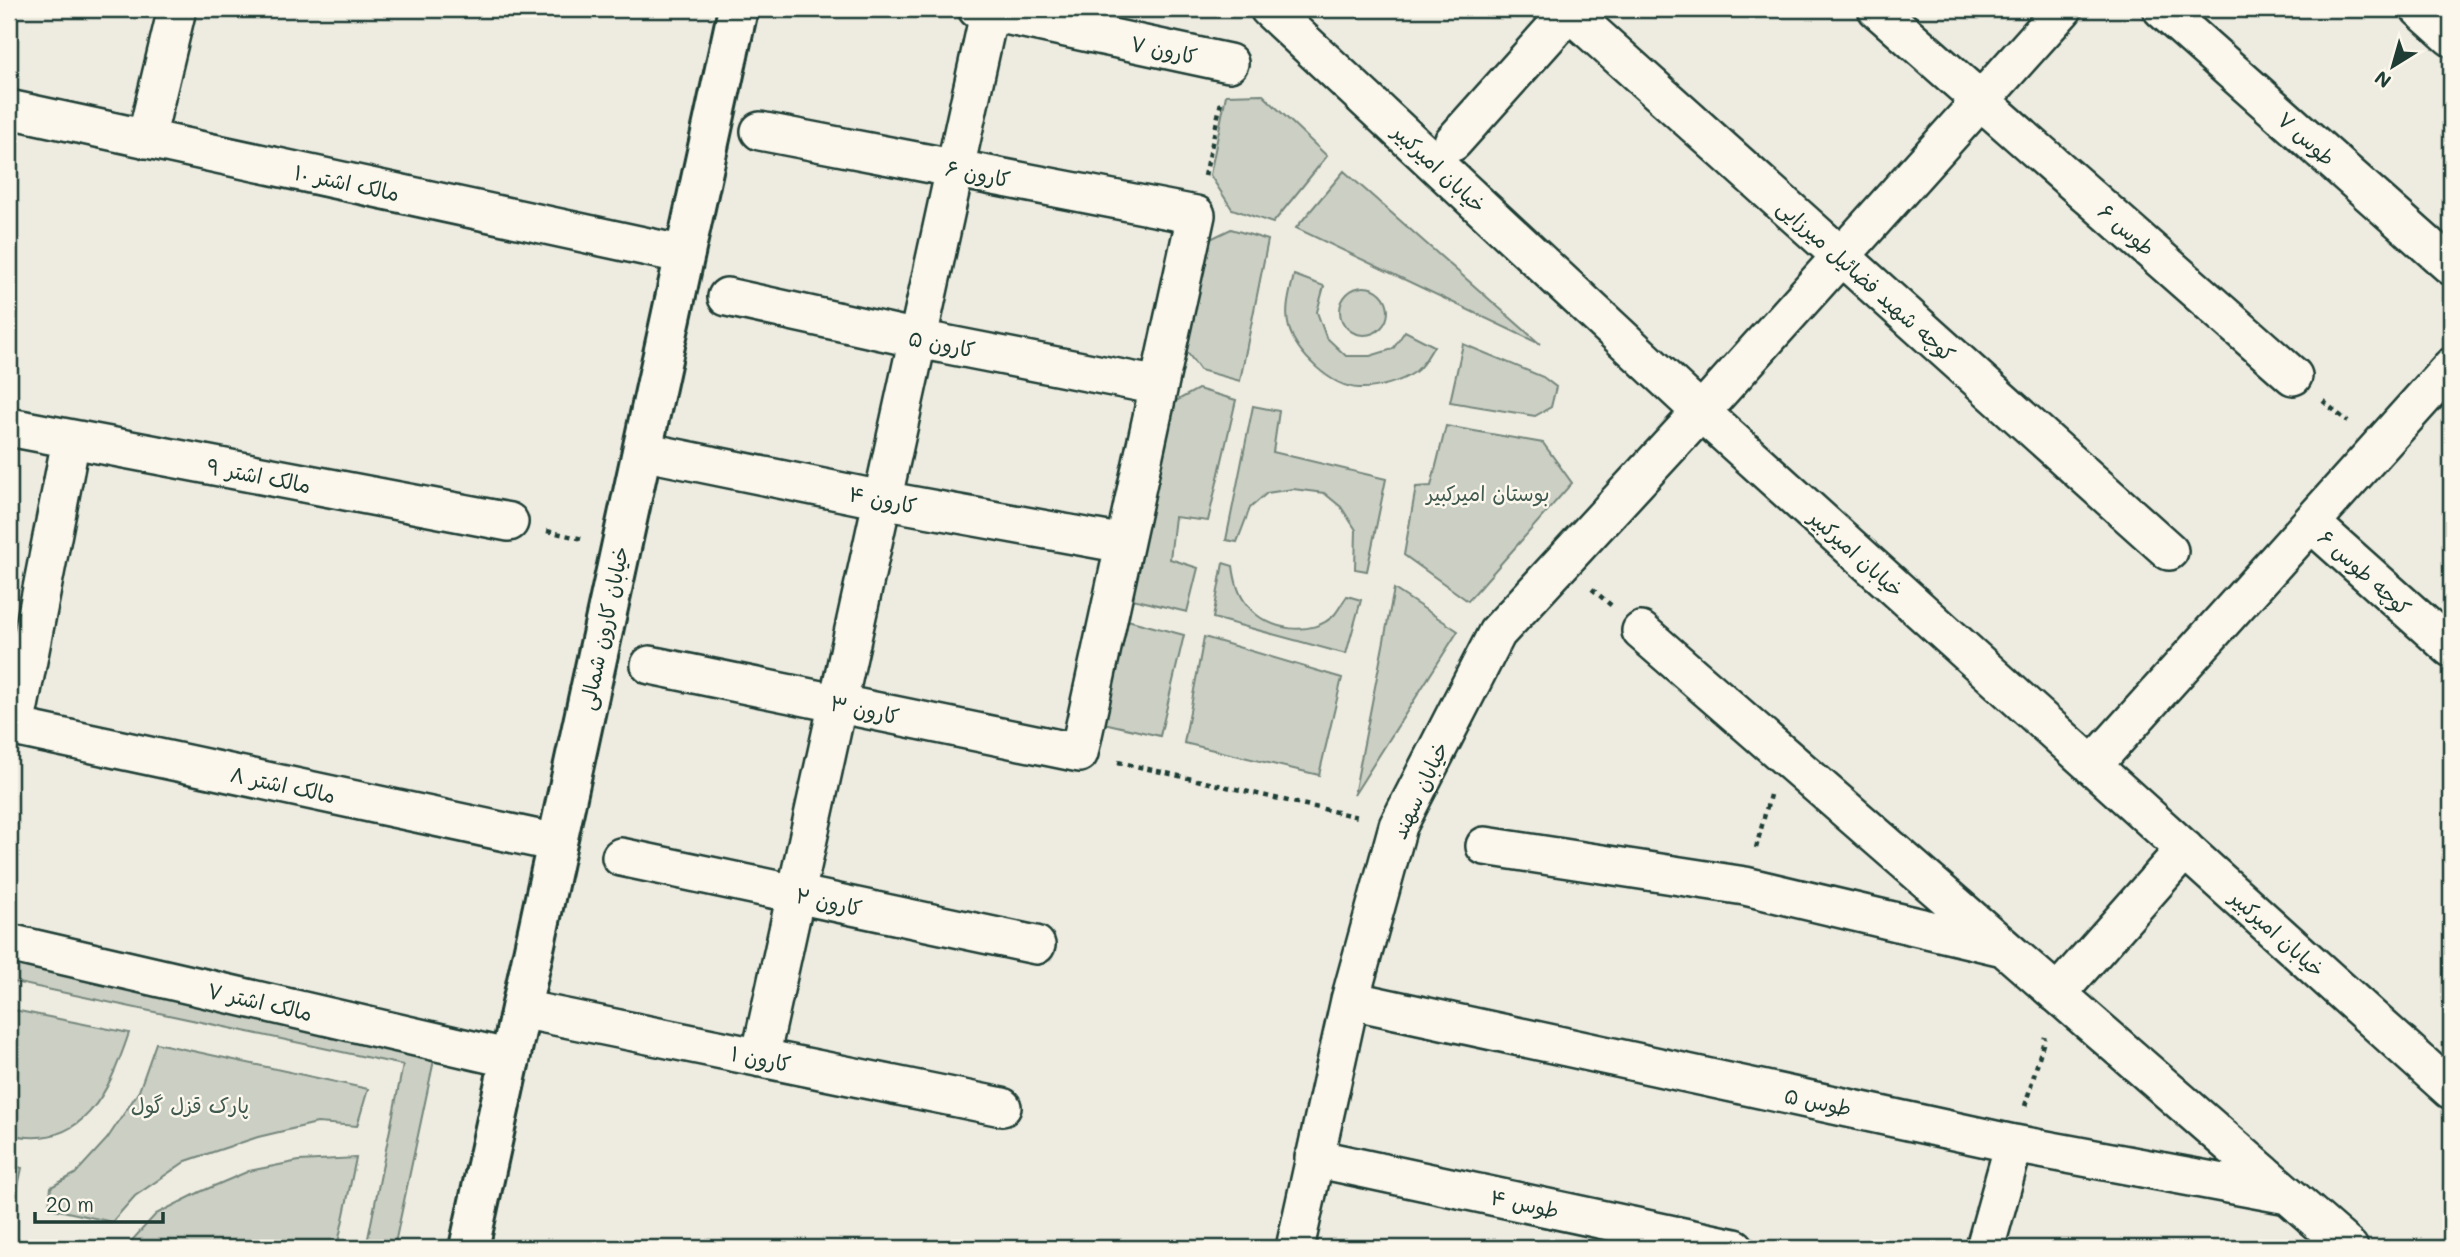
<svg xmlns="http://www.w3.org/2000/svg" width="2460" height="1257" font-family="Mali,'Playpen Sans Arabic',sans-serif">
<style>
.green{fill:#cbcfc4;stroke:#75867c;stroke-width:2}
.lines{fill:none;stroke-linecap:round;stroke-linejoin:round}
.street-casing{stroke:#1f3d34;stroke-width:42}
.secondary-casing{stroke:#1f3d34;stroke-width:44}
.path{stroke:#1f3d34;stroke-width:4.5;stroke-dasharray:5 5;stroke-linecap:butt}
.street{stroke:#fbf7ec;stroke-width:37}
.secondary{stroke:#fbf7ec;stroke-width:38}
.labels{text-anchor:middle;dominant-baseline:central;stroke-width:5;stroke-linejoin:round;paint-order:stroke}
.street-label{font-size:21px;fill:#1f3d34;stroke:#fbf7ec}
.park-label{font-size:21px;fill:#415a51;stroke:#fbf7ec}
</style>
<rect width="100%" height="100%" fill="#eeece1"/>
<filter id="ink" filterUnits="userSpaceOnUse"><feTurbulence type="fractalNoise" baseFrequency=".0143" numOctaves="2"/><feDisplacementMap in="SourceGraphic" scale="14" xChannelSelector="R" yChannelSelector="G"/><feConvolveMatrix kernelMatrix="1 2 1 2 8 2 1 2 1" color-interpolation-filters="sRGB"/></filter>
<g filter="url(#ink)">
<!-- green -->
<path class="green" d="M1262,94l65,62 -54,67 -41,-14 -22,-34 16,-80z
M1344,171l196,173 -244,-116z
M1231,229l37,11 -28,141 -40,-11 -21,-29 21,-97z
M1294,275l30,11 -7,26 9,25 20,19h24l23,-7 12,-18 29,15c-5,8 -11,20 -19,26 -14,10 -39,17 -56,16 -28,-1 -62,-34 -70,-60 -5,-17 1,-36 5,-53z
M1340 311a24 24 0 1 1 48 0a24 24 0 1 1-48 0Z
M1463,344l80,33 13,10 -5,20 -16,9 -85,-14z
M1198,389l38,11 -28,121 -33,-4 -5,42 28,9 -11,44 -67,-16 43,-188z
M1253,406l26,5 -6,41 113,27 -19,92 -12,-2 1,-39 -15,-23 -17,-14 -31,-4 -26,4 -17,15 -13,34 -11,-2z
M1446,426l97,17 29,40 -104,118 -64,-46 12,-68 15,-1z
M1223,563l10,3c2,15 5,28 15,40 19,25 65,32 87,8 5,-6 8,-13 12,-18l14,4 -15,54 -133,-36z
M1394,589l64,42 -104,164z
M1116,617l68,18 -24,101 -65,-15z
M1204,637l138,41 -23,97 -135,-32z
M9,955l428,91 -43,202h-28l37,-183 -394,-84z
M9,1009l120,24c-20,59 -46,119 -120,101z
M156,1043l212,46 -11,37 -40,-3 -59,14 -72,24 -51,35 -23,26 -63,-14 2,-21 24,-13 32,-35 32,-48z
M356,1158l-19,90h-212l31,-34 44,-22 49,-21 50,-10z
M9,1165l13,3 -13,59z"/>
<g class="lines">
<!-- street casing -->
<g class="street-casing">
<path id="street" d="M977,9l252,54
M1269,9l432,403 750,678
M1566,9l603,542
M1877,9l416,367
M2162,9l289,257
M2420,9l31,28
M9,109l676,146
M146,139l31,-130
M1453,142l119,-133
M727,297l191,42 241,47
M9,427l500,95
M642,451l240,49 242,44
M2311,523l140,125
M1641,631l708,617
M650,665l429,88 117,-538 -436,-84
M9,726l548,117
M15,727l56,-287
M2092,766l359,-399
M1485,846l260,40 254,60
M621,857l415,88
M9,943l502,116
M2057,994l128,-145
M1350,1000l664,144 274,51
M521,1009l481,98
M760,1058l230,-1049
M1314,1158l421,90
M1295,1248l55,-248 48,-174 99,-193 204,-221 362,-403
M1985,1248l29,-104"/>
</g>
<!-- secondary casing -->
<g class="secondary-casing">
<path id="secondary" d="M469,1248l269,-1239"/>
</g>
<!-- path -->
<path class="path" d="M1205,176l16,-74
M2323,401l25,21
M547,531l36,8
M1592,589l20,17
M1118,762l240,55
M1756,848l14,-53
M2025,1106l20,-69"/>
<!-- street -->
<use href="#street" class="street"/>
<!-- secondary -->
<use href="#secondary" class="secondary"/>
</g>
</g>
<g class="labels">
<!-- street labels -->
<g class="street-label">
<text transform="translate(1164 49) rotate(12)">کارون ۷</text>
<text transform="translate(2307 138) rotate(42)">طوس ۷</text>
<text transform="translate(1440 168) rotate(43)">خیابان امیرکبیر</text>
<text transform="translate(978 173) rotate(11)">کارون ۶</text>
<text transform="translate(347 182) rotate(12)">مالک اشتر ۱۰</text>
<text transform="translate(2127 229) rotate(41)">طوس ۶</text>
<text transform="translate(1867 280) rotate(42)">کوچه شهید فضائیل میرزایی</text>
<text transform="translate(942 343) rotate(11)">کارون ۵</text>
<text transform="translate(259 475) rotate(11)">مالک اشتر ۹</text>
<text transform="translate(883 499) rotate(11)">کارون ۴</text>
<text transform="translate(1857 553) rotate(42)">خیابان امیرکبیر</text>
<text transform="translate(2365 572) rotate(42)">کوچه طوس ۶</text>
<text transform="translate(603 628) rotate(-78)">خیابان کارون شمالی</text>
<text transform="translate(865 709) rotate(12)">کارون ۳</text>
<text transform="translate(283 784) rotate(12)">مالک اشتر ۸</text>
<text transform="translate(1419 790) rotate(-65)">خیابان سهند</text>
<text transform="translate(829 901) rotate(12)">کارون ۲</text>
<text transform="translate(2278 933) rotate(42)">خیابان امیرکبیر</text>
<text transform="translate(260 1001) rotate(13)">مالک اشتر ۷</text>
<text transform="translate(761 1058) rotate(11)">کارون ۱</text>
<text transform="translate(1818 1101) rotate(12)">طوس ۵</text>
<text transform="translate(1525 1203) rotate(12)">طوس ۴</text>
</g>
<!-- park labels -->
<g class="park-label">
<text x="1488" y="492">بوستان امیرکبیر</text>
<text x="190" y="1104">پارک قزل گول</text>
</g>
</g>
<!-- margin -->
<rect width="2460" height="1257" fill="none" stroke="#fbf7ec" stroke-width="35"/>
<rect x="18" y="18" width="2425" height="1222" fill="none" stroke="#1f3d34" stroke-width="2.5" filter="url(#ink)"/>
<!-- north arrow -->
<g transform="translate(2393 66) rotate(217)" stroke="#fbf7ec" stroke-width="5" paint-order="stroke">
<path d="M0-5L12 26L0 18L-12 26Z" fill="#1f3d34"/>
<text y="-10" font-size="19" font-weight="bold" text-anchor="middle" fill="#1f3d34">N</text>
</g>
<!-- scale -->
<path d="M35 1212v10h128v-10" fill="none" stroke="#1f3d34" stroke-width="3.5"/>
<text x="46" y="1212" font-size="21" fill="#1f3d34" stroke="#fbf7ec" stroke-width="5" paint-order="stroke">20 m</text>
</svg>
